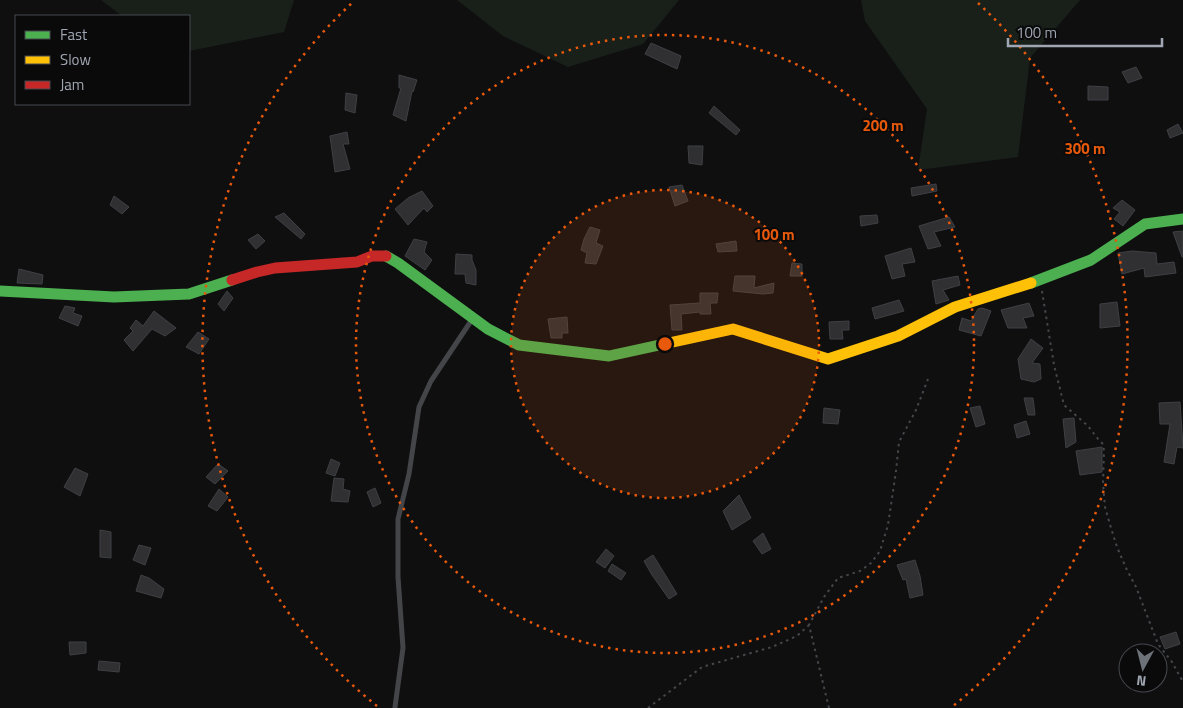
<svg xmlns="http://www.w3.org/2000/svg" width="1183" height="708" font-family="'Titillium Web',sans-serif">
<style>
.green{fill:#19201a}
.building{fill:#303033;stroke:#3e4044}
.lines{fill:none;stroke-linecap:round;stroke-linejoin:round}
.path{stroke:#45474b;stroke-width:2;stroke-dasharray:2.5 4;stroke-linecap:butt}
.lane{stroke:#444549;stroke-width:5}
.fast{stroke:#4caf50;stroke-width:11}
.slow{stroke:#ffc107;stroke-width:11}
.jam{stroke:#c62828;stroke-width:11}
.ring{fill:none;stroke:#e8590c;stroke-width:2.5;stroke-dasharray:2.5 5}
.centre{fill:#e8590c;stroke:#0a0a0b;stroke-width:2.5}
.ring-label{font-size:15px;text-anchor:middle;font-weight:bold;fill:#e8590c;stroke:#0a0a0b;stroke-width:4;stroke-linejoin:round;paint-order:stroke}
</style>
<rect width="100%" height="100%" fill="#0f0f10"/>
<!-- green -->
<path class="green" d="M101,0h193l-10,32 -95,19v-35h-67z
M457,0h222l-36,44 -75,23 -65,-31z
M861,0h219l-50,58 -12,99 -100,13 9,-61 -62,-88z"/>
<!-- building -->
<path class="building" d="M651,43l30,13 -4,13 -32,-15z
M1136,67l6,11 -14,5 -6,-11z
M399,75l18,5 -4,12 -1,-1 -6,30 -13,-6 8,-27h-2z
M1088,86l20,1v13h-20z
M346,93l11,2 -2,18 -10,-3z
M714,106l26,24 -4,5 -27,-22z
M1178,124l5,9 -13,5 -3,-8z
M347,132l2,12h-6l7,25 -15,3 -5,-36z
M688,146h15l-1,19 -13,-2z
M936,184l1,7 -25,5 -1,-8z
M682,185l6,16 -13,5 -6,-19z
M422,191l11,15 -6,6 -3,-4 -16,17 -13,-16 13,-11z
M114,196l15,11 -7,7 -12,-9z
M1122,200l13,10 -12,16 -9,-7 6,-7 -7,-4z
M284,213l21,21 -4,5 -26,-22z
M877,215l1,8 -17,3 -1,-10z
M949,217l6,10 -21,5 7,14 -13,3 -9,-23z
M590,227l10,3 -4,13 7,3 -7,18 -11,-1 2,-10 -6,-3 3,-11z
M1183,231v26h-1l-9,-25z
M258,234l7,7 -9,8 -8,-9z
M414,239l13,3 -3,10 8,8 -7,10 -20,-14z
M736,241l1,10 -19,1 -2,-8z
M911,248l4,14 -13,2 3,12 -13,3 -7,-23z
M1132,251l24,2 1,11 17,-2 2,11 -31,4 -1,-9 -22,6 -4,-21z
M456,254l16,1v5l4,10v15l-10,-2 -1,-9h-10z
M792,263l10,1v12h-12z
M19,269l24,6 -1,9 -25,-1z
M735,276h20l-1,12 20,-5 -1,10 -10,1 -30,-3z
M958,276l2,9 -17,5 6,10 -13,4 -4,-23z
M227,291l6,7 -9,13 -6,-7z
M700,293h18l-1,10h-7l1,11h-11v-2l-19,2 1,16h-10l-2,-25 30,-2z
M899,300l5,11 -29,8 -3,-11z
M1117,302l3,24 -20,2v-24z
M1029,303l5,13 -11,2 4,10h-19l-7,-18z
M65,306l10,2 -2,5 9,3 -4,10 -19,-8z
M982,308l9,3 -10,25 -22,-6 3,-12 9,3 7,-12z
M154,311l22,17 -11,8 -13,-7 -19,22 -9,-11 9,-9 -3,-3 6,-8 7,6z
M567,317l1,16h-6v5h-11l-3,-19z
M849,321v9h-7l1,9h-13l-1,-17z
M198,332l11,7 -10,15 -13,-7z
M1031,339l12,9 -11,15 8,1 1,15 -7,3 -13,-3 -3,-20z
M1024,398h9l2,17h-7z
M1180,402l3,46 -6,-1 -3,17 -10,-2 6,-38h-10l-1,-21z
M980,406l5,18 -9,3 -6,-19z
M824,408l16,2 -2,14 -15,-1z
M1074,418l2,24 -10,6 -3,-29z
M1026,421l4,13 -13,4 -3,-13z
M1102,447v25l-22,3 -4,-24z
M331,459l9,4 -5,13 -9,-3z
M218,464l10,7 -13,13 -9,-7z
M75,468l13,6 -8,22 -16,-9z
M334,478l10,1 -1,10 7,2 -2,11 -17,-1z
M375,488l6,15 -8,4 -6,-15z
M219,489l9,8 -11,14 -9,-5z
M739,495l12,23 -19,12 -9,-19z
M100,530l11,2v26l-11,-1z
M763,533l8,16 -9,5 -9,-13z
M139,545l12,3 -6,17 -12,-5z
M606,549l8,7 -9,12 -9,-6z
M653,555l24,39 -8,5 -17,-24 -8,-14z
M915,560l5,16 3,19 -13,3 -4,-19 -3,1 -6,-15z
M612,564l14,9 -5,7 -13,-9z
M141,575l8,3 15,11 -3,9 -25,-7z
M1176,632l4,12 -15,5 -5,-12z
M69,642h17v11l-16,2z
M99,661l21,2 -1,9 -21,-2z"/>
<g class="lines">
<!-- path -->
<path class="path" d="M1042,291l12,74 10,40 24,21 10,13 5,5 1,7 -1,32 2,24 6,21 6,19 9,21 10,19 22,57 14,18 11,20
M648,708l54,-41 70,-20 25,-11 12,-11
M829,708l-20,-83 15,-28 14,-19 22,-7 11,-8 9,-12 8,-26 8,-54 3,-29 17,-32 12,-31"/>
<!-- lane -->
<path class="lane" d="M395,707l8,-59 -5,-71v-58l11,-45 10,-67 12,-26 42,-63"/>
<!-- fast -->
<path class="fast" d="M386,256l12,7 90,66 31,16 90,11 55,-12
M1031,283l60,-23 54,-36 38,-5
M0,291l114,6 75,-3 43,-14"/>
<!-- slow -->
<path class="slow" d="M664,344l69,-15 95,30 70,-23 57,-29 76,-24"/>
<!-- jam -->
<path class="jam" d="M232,280l25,-8 18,-4 82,-6 15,-6h14"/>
</g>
<!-- distance rings -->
<circle cx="665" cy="344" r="154" fill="#e8590c" fill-opacity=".12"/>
<g class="ring">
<circle cx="665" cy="344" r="154"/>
<circle cx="665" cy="344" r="309"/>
<path d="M377 706A463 463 0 0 1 352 3M978 3A463 463 0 0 1 953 706"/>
</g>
<circle cx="665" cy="344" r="8" class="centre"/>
<g class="ring-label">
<text x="883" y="131">200 m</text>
<text x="1085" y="154">300 m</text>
<text x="774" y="240">100 m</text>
</g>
<!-- legend -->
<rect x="15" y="15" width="175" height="90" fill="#0a0a0b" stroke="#46494e"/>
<rect x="25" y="31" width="25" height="8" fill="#4caf50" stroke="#46494e"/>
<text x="60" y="40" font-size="15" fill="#a0a7b2">Fast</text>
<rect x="25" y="56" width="25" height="8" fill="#ffc107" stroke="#46494e"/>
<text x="60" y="65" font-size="15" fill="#a0a7b2">Slow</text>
<rect x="25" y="81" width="25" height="8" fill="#c62828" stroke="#46494e"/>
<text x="60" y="90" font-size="15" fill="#a0a7b2">Jam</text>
<!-- north arrow -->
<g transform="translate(1143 668) rotate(187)"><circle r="24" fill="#0a0a0b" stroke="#46494e"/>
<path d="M0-4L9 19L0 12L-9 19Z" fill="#6d7279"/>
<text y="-8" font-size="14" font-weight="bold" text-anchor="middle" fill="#a0a7b2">N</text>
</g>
<!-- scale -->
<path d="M1008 38v8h154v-8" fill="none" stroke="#a0a7b2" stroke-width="2.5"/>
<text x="1016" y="38" font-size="15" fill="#a0a7b2" stroke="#0a0a0b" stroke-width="4" paint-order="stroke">100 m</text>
</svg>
